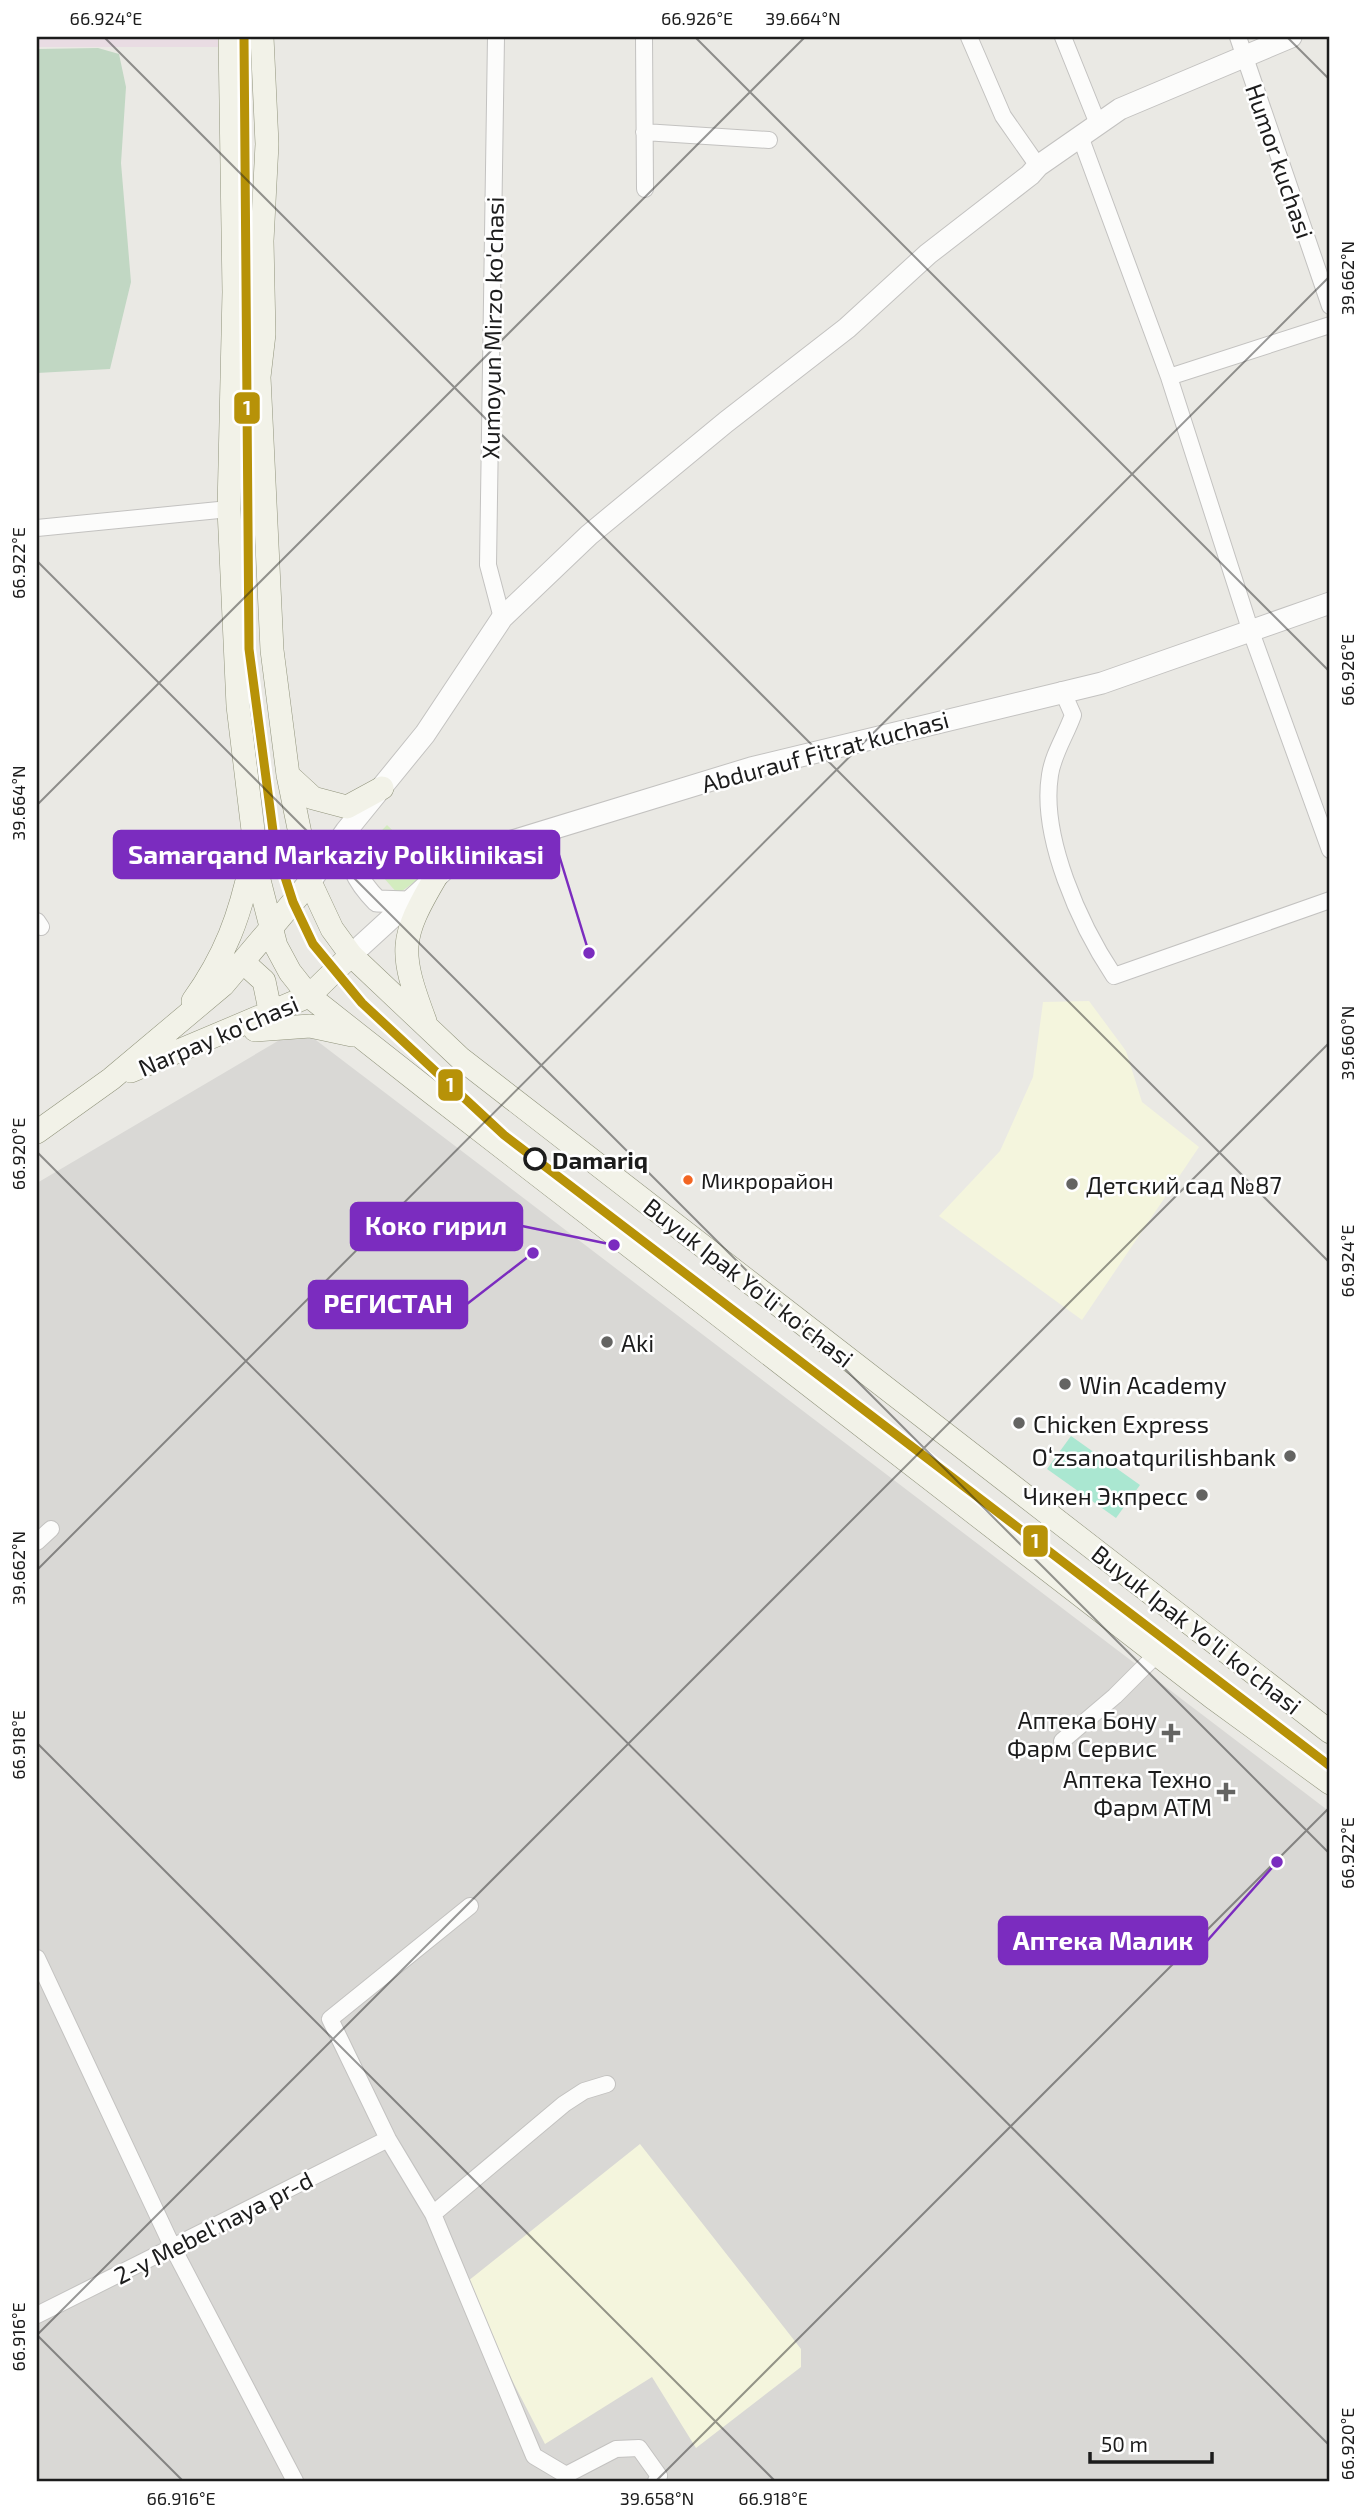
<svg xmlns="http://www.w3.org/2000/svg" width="1367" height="2518" font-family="'Exo 2',sans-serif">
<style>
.residential{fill:#d9d8d5}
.industrial{fill:#e9dce3}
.education{fill:#f4f5dd}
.grass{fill:#d3ecbf}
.cemetery{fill:#c1d7c3}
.pitch{fill:#aae7d1}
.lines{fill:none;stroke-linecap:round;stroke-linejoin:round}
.minor-casing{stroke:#c3c2c0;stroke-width:18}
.tertiary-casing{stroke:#c3c2c0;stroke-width:23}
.secondary-casing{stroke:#91947c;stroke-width:24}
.minor{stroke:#fcfcfb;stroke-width:16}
.tertiary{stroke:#fcfcfb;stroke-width:21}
.secondary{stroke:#f2f2e8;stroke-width:23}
.tram-1-casing{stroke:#fff;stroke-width:14}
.tram-1{stroke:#b79208;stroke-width:9}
.ticks{fill:none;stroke:#1c1c1c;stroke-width:2;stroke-opacity:0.45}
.stop-dot{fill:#fff;stroke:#1c1c1c;stroke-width:3.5}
.bus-dot{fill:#f26522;stroke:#fff;stroke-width:2.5}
.poi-dot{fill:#646462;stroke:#fff;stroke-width:2.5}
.labels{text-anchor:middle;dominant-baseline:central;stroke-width:5;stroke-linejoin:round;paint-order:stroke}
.bus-label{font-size:22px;fill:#1c1c1c;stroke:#fff;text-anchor:start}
.street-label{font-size:24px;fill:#1c1c1c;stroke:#fff}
.stop-label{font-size:24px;font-weight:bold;fill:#1c1c1c;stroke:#fff;text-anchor:start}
.poi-label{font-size:24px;fill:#1c1c1c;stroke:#fff;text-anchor:start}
.leader{fill:none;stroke:#7b2cbf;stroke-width:2.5}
.callout-dot{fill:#7b2cbf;stroke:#fff;stroke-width:2.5}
.callout{fill:#7b2cbf;stroke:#7b2cbf;stroke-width:2.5}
.callout-label{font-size:26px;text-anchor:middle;font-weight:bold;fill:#fff}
.line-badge{stroke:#fff;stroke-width:2.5}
.badge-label{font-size:19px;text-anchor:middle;font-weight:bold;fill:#fff}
.neatline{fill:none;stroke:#1c1c1c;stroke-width:2.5}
.ticks-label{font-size:18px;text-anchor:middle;fill:#1c1c1c}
</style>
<rect width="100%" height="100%" fill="#eae9e4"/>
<!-- residential -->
<path class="residential" d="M300,1028l1030,784v669h-1293v-1298z"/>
<!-- industrial -->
<path class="industrial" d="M37,37h181l1,10h-182z"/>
<!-- education -->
<path class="education" d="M1089,1001l37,50 16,51 57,45 -117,173 -143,-104 61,-65 33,-74 10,-75z
M640,2144l161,205v18l-105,81 -44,-71 -107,67 -82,-159z"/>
<!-- grass -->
<path class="grass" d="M387,825l45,44 -34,25 -37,-42z"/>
<!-- cemetery -->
<path class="cemetery" d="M98,48l21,6 7,33 -5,76 10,119 -21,87 -73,4v-324z"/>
<!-- pitch -->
<path class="pitch" d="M1071,1436l69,49 -24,33 -69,-49z"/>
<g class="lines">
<!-- minor casing -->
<g class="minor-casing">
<path id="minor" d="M496,37l-8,528 14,53
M644,37l1,152
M969,37l34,79 35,50
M1063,37l35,87
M1238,37l92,269
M644,132l125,8
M1080,136l89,241 81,252 80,221
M1169,377l161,-52
M37,528l192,-19
M1062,690l11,25c-7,20 -20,39 -23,60 -10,62 30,150 64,201l216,-76
M37,921l4,6
M37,1542l14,-13
M1062,1741l53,-45 42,-42
M470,1906l-140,113 58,120 45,75 101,242 32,19 50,-26 23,-1 20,28 -3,5
M37,1958l136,290 122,233
M433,2214l131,-110 20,-13 23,-7
M37,2315l351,-176"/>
</g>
<!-- tertiary casing -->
<g class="tertiary-casing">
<path id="tertiary" d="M346,831c2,30 10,49 31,70l31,1
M310,882l36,-51 79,-97 77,-116 87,-83 137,-113 121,-94 81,-74 102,-79 8,-9 82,-57 171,-72
M351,955l106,-97 294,-90 351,-85 228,-80"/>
</g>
<!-- secondary casing -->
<g class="secondary-casing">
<path id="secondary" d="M230,37l4,255 -5,217 9,197 21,174 17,66 14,26 19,24 123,97 780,604 118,86
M262,37l5,107 -5,97 2,93 -5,43 13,273 16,125 22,107 22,47 19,26 109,103 870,674
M288,775l25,23 34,9 35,-19
M243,962l21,19 7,34
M193,1001c32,-45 47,-85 58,-138
M425,1021c-26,-70 -26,-82 12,-146
M255,1030l55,-4 42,9
M131,1071l178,-75 42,-41
M37,1132l74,-53 112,-94 87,-103"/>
</g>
<!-- minor -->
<use href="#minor" class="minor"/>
<!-- tertiary -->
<use href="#tertiary" class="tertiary"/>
<!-- secondary -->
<use href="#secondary" class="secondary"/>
<!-- tram-1 casing -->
<g class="tram-1-casing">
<path id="tram-1" d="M244,37l5,612 26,197 18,56 20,42 49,59 142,132 826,631"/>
</g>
<!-- tram-1 -->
<use href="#tram-1" class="tram-1"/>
</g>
<!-- ticks -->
<path class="ticks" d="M104,37l1226,1226M695,37l635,635M1287,37l43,43M37,40l3,-3M37,561l1293,1293M37,805l768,-768M37,1152l1293,1294M37,1570l1293,-1294M37,1743l738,738M37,2335l146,146M37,2335l1293,-1293M656,2481l674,-674"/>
<!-- markers -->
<circle class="stop-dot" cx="535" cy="1159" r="10"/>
<circle class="bus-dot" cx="688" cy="1180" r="6"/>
<g class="poi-dot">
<circle cx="1072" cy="1184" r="7"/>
<circle cx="607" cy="1342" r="7"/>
<circle cx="1065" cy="1384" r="7"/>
<circle cx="1019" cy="1423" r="7"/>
<circle cx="1290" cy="1456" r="7"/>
<circle cx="1202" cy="1495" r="7"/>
<path d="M1167.5 1722.5h7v7h7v7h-7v7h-7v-7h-7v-7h7z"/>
<path d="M1222.5 1781.5h7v7h7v7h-7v7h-7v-7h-7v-7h7z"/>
</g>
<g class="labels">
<!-- bus labels -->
<g class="bus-label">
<text x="701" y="1180">Микрорайон</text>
</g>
<!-- street labels -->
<g class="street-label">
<text transform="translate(1280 161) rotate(71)">Humor kuchasi</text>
<text transform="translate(492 328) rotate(-89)">Xumoyun Mirzo ko'chasi</text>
<text transform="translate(825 751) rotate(-15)">Abdurauf Fitrat kuchasi</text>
<text transform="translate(218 1035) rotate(-23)">Narpay ko'chasi</text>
<text transform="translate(749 1282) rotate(38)">Buyuk Ipak Yo'li ko'chasi</text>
<text transform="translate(1197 1629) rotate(38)">Buyuk Ipak Yo'li ko'chasi</text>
<text transform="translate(213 2227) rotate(-27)">2-y Mebel'naya pr-d</text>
</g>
<!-- stop labels -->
<g class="stop-label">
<text x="552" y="1159">Damariq</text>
</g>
<!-- poi labels -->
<g class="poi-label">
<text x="1086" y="1184">Детский сад №87</text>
<text x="621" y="1342">Aki</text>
<text x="1079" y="1384">Win Academy</text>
<text x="1033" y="1423">Chicken Express</text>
<text x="1276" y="1456" text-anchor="end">Oʻzsanoatqurilishbank</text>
<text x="1188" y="1495" text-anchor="end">Чикен Экпресс</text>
<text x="1157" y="1719" text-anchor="end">Аптека Бону<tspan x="1157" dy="28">Фарм Сервис</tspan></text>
<text x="1212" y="1778" text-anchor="end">Аптека Техно<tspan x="1212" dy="28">Фарм АТМ</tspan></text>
</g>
</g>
<!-- callouts -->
<path class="leader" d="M589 953L559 855M614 1245L522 1226M533 1253L467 1304M1277 1862L1207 1941"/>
<g class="callout-dot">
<circle cx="589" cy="953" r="7"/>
<circle cx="614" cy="1245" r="7"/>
<circle cx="533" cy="1253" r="7"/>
<circle cx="1277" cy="1862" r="7"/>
</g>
<g class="callout">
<rect x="114" y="831" width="445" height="47" rx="7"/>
<rect x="351" y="1203" width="171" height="47" rx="7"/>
<rect x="309" y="1281" width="158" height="47" rx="7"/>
<rect x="999" y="1917" width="208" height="47" rx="7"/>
</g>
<g class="callout-label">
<text x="336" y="864">Samarqand Markaziy Poliklinikasi</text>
<text x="436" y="1235">Коко гирил</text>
<text x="388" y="1313">РЕГИСТАН</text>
<text x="1103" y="1950">Аптека Малик</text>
</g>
<g class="line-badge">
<rect x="233" y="391" width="28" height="34" rx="7" fill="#b79208"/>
<rect x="437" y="1068" width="27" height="34" rx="7" fill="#b79208"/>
<rect x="1022" y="1524" width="27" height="34" rx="7" fill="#b79208"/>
</g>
<g class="badge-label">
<text x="247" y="415">1</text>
<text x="450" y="1092">1</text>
<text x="1035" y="1548">1</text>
</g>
<!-- border -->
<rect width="1367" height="2518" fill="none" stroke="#ffffff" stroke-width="77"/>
<!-- scale -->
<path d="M1090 2452v10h122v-10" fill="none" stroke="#1c1c1c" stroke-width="3.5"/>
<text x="1101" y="2452" font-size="21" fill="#1c1c1c" stroke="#ffffff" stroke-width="5" paint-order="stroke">50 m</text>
<rect x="38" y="38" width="1290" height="2442" class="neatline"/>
<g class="ticks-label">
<text x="106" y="25">66.924°E</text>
<text x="697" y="25">66.926°E</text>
<text x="803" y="25">39.664°N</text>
<text transform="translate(1348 278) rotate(-90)" y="6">39.662°N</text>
<text transform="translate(19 563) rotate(-90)" y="6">66.922°E</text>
<text transform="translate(1348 670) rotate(-90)" y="6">66.926°E</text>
<text transform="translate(19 803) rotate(-90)" y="6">39.664°N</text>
<text transform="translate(1348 1043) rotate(-90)" y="6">39.660°N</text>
<text transform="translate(19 1154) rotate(-90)" y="6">66.920°E</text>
<text transform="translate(1348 1261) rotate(-90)" y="6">66.924°E</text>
<text transform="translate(19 1568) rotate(-90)" y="6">39.662°N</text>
<text transform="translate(19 1745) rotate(-90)" y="6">66.918°E</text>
<text transform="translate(1348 1853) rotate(-90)" y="6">66.922°E</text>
<text transform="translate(19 2337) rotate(-90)" y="6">66.916°E</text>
<text transform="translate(1348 2444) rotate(-90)" y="6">66.920°E</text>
<text x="181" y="2505">66.916°E</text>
<text x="657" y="2505">39.658°N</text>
<text x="773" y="2505">66.918°E</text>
</g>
</svg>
